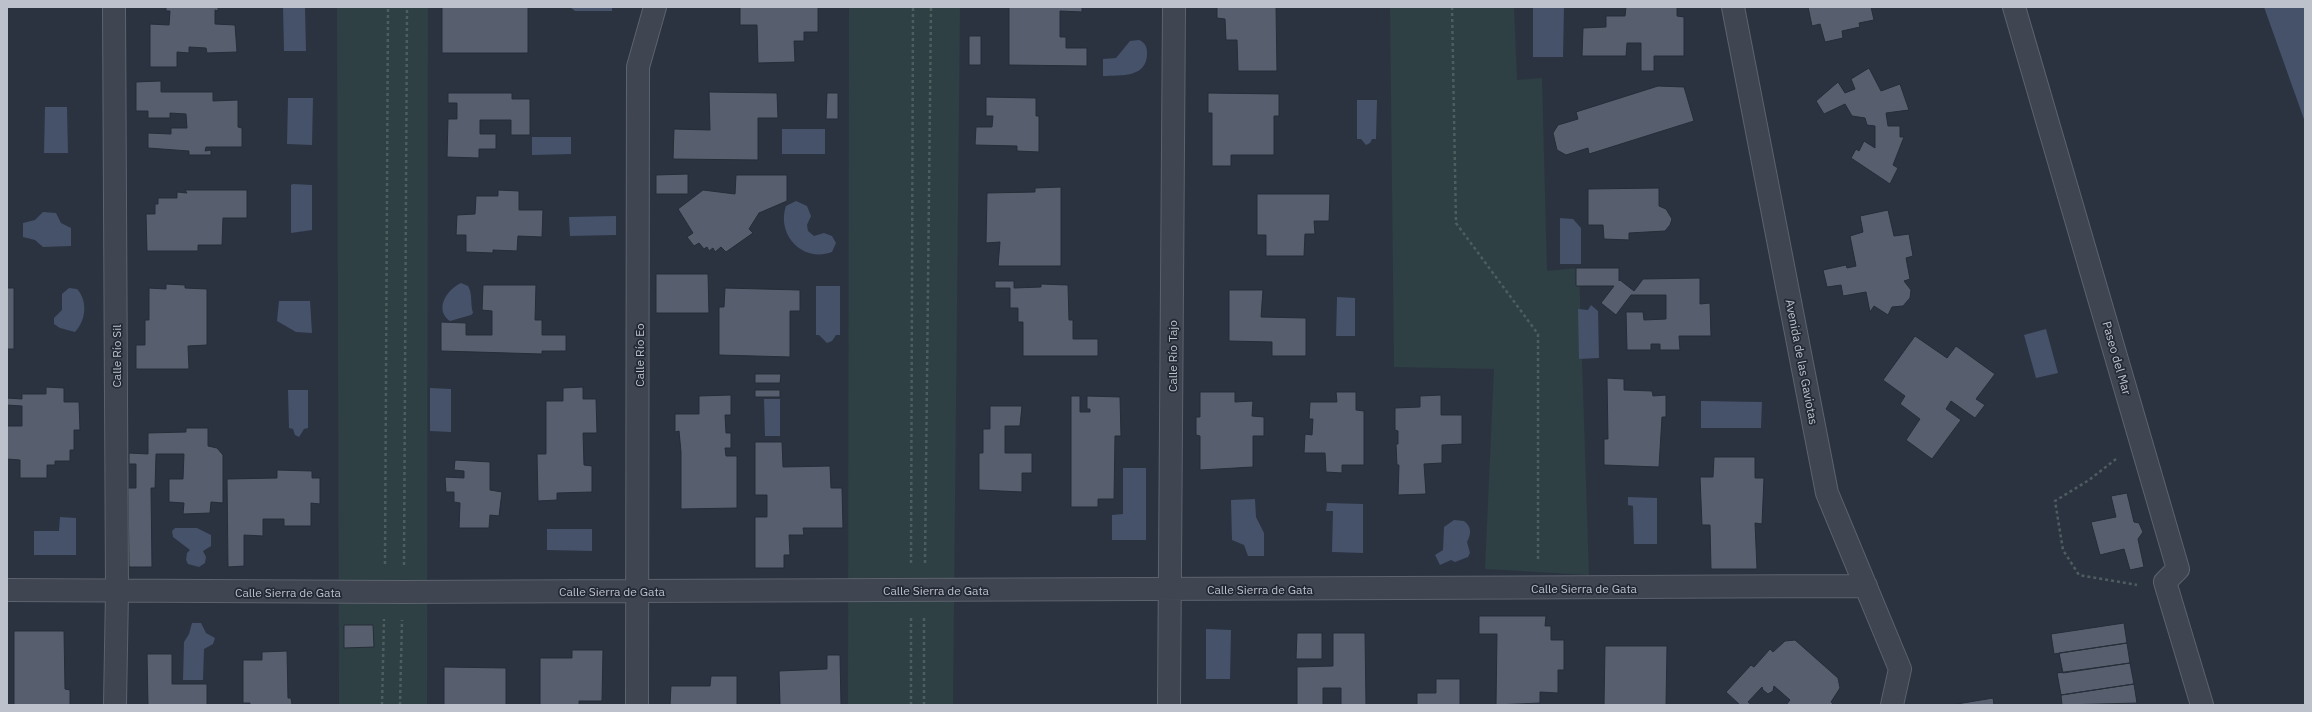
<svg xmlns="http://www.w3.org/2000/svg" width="2312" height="712" font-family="'IBM Plex Sans',sans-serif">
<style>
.green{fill:#2e4043}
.water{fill:#455269}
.building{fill:#575f6e;stroke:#262c38}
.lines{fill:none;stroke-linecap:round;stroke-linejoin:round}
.street-casing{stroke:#5d636e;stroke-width:24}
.path{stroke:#4d5d60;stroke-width:2.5;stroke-dasharray:3 3;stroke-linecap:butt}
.street{stroke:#3f4551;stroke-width:22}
.labels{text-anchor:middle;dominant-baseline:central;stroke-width:3.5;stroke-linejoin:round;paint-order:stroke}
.street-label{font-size:12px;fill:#bcc1cb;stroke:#242a36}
</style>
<rect width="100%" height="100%" fill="#2b3341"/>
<!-- green -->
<path class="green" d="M337,7h91l-1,698h-88z
M849,7h111l-7,698h-105z
M1390,7h124l3,73 25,-2 5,193 32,-3 10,307 -104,-6 9,-200 -100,-2z"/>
<!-- water -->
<path class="water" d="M283,7h22l1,44h-22z
M570,7h42v4h-37z
M1533,7h31l-1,50h-30z
M2264,7h41v115z
M1139,40c5,2 8,6 8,12 1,26 -26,23 -44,24v-17l13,-1 14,-17z
M288,98h25l-1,47 -25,-1z
M1357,100h20l-1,39h-4l-2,4 -4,2 -5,-6h-4z
M45,107h22l1,46h-24z
M782,129h43v25h-43z
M532,137h39v17l-39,1z
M293,184l19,1v45l-21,3v-48z
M796,201l11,5 4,10 -4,9 1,6 6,5 10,-3 8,3 4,7 -4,9c-29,11 -56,-17 -46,-46z
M43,212l13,1 5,10 10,5v18l-28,1 -8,-7 -12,-3v-14l12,-3z
M616,216v19l-46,1 -1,-19z
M1560,218l13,1 8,9v36h-21z
M461,283l7,3c5,9 2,17 5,27l-2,2 -21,6c-16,-11 -4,-31 11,-38z
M816,286h24v49h-4l-4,6 -5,2 -8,-8h-3z
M69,288l8,1c11,12 9,31 -2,43l-15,-4 -6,-4v-6l8,-8v-16z
M1337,297l18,1v38h-19z
M279,301h31l2,32 -16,-1 -19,-11z
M1591,305l7,6 1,47 -20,1 -1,-50 10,1z
M2046,329l12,44 -22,5 -12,-43z
M430,388l21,1v43l-21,-1z
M288,390h20v38l-4,1 -5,8 -4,-2 -2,-6 -4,-1z
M764,399h16v37h-15z
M1701,401l61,1 -1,26h-60z
M1123,468h23v72h-34v-25l11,-1z
M1628,497l29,1v46h-23l-1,-38 -5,-1z
M1255,499l1,18 8,16v23h-16l-4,-11 -12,-5 -1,-40z
M1327,503l36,1v49l-31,-1 1,-41h-7z
M60,517l16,1v37h-42v-24h25z
M1454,520l10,1c8,6 7,13 3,21l3,11 -2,4 -13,5 -4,-2 -11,5 -5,-10 8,-5 1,-23z
M175,528h22l14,7v11l-8,5 3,6 -1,6 -6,4 -11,-3 -2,-4 1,-7 3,-3 -17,-13 -1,-6z
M547,529h45v22l-45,-1z
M192,623h9l5,10 9,5 -2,6 -9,5 -1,31h-20l1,-38 5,-8z
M1206,629l25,1 -1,49h-24z"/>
<!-- building -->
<path class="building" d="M166,7h52v4l-3,-1v14l20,1 2,27 -30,1 -1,-5 -17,-1v6l-12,-1v15h-27v-43l19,1 1,-14h-4z
M442,7h86v46h-86z
M740,7h78v25h-14v9h-10l1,21 -37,1 -1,-38h-17z
M1009,7h73v5l-22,-1v26h6v11h21v18l-78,-1z
M1217,7h59l1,64h-39l-1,-31h-11l-1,-21 -8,-1z
M1626,7h51v9l7,1v39h-30v15h-13v-28h-14l-1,13h-44l1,-28 23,-1v-11h19z
M1808,7h63l3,13 -15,3 1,4 -18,4 1,7 -18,4 -5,-18 -8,2z
M969,36h12v29h-12z
M1869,68l12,23 19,-7 9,26 -23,3 2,13h12v11h4l-11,28 5,3 -8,16 -39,-26 5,-9 3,2 5,-10 11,7v-22l-8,-1 -2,-7 -13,-2 -7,-12 -21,10 -8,-13 22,-19 7,11 10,-4 -4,-10z
M161,81v11h52v9l25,-1v27l4,1v19h-36l-1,4 6,-1v5h-22v-4l-41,-3v-15l23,1v-6h16l-1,-14 -16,-1v5h-22v-7h-12v-29z
M1658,86l26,1 10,34 -105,33 -1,-6 -22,7 -9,-5 -4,-17 5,-8 20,-6 -2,-7z
M709,92l68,1 1,25h-20v42l-85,-1 1,-30 36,1z
M448,93h64v6h18v36h-19v-15h-31v14h16v15h-17v9l-32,-1 1,-38h9v-16h-9z
M827,93h11v26h-12z
M1208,93l71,1v22h-5v39h-43v11h-19v-53h-4z
M986,97l50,1v18h3v36l-22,-1v-5l-42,-1 1,-18h16l1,-11h-7z
M688,174v20h-32v-19z
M736,175h51v26l-28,12 -10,16 4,4 -27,19 -5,-5 -6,5 -2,-4 -4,3 -2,-4 -3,2 -5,-6 -5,3 -7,-9 6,-4 -15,-24 25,-19 32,4z
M1061,187v79h-63l2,-24 -14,1 1,-50 48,-1v-4z
M1659,188v18l7,3 6,10 -2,6 -5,6 -36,2v7l-25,-1 -1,-14h-15v-36z
M185,190h62v28h-24l-1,27h-24v6h-51l-1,-37h9v-10h3v-6h19v-6l10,1z
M498,190l21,1v19h24l-1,27 -24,-1 -1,15 -24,-1v3l-27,-1v-17h-10l1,-20 18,-1 1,-18h22z
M1257,194h73l-1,27h-15l1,13h-10l-1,22h-38v-21h-9z
M1888,210l6,26 15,-2 4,22 -7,2 4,21 -6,2 7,9 -1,8 -7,8 -11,1 -4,8 -14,-9 -4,6 -4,-20 -23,4 -2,-11 -14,2 -4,-17 23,-5 1,3 9,-2 -6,-30 13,-4 -3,-16z
M1576,268h43v13l1,-1 14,11 9,-12 57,-1v26l10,-1 1,33h-32l1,14h-20v-6h-9v6h-24l-1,-38h17l1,8 22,-1v-24h-35l-15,20 -15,-12 13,-17h-38z
M656,274h52l1,39h-53z
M995,281h19v7l27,-1v-3l27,1 1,35h4v19h25v17h-75v-34h-5v-14h-8v-20h-15z
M166,284l19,1v3l22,1v56l-19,1 1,23h-53v-24h9v-25h4v-32l17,1z
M483,285h53l-1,35h7v15h24v16h-24v3l-101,-3v-29l25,1v12h26v-24l-10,-1z
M7,288h7v61h-7z
M725,288l75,2v21h-10v46l-71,-2v-48h5z
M1229,290h34l-2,27 45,1v38h-34v-14l-43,-1z
M1915,336l32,22 9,-12 39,28 -19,25 9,6 -10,13 -24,-17 -5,8 15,11 -29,39 -26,-19 14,-21 -20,-15 5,-8 -22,-16z
M755,374h26l-1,9h-25z
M1607,378l17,1v11l28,1 1,5 13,-1v22h-4l-3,50 -55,-2v-26h4z
M46,387l18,1v14h15l1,28h-6v20h-4v11h-15v4h-8v13h-27v-18l-13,-1v-33h15v-20l-15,-1v-7l15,1v-5h24z
M583,387v12h13l1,34h-14l1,32 8,1v26l-35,1v7l-19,1 -1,-47h9v-53h17v-13z
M755,390h25v7h-25z
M1200,392h35v10l18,-1 -1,15 12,1v19h-11v31l-53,3v-34l-4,-1v-18h4z
M1336,392h20v18l8,1v54h-22v8l-16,-1 -1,-19h-21l1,-19 7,1 1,-16h-4l1,-17h27z
M731,395v20h-6l1,18h5v15h-6l1,8h11v52l-56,1v-57l-2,-21 -4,1v-18h24v-18z
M1441,395v20h21v29l-20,1v18l-18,1 2,30 -28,1 1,-30h-2l-1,-21h2v-13l-3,-1v-22l25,-1v-11z
M1071,396h9v16h10v-3h-3v-13l33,1 1,39h-6l-1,63h-16v8h-27z
M990,406h32l-2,20h-15v27h27v20h-10v19l-43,-2v-37h4v-24h7z
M186,428h22v18l9,2 6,7v48l-12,-1 -1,11 -27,1 1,-11 -15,-1v-23h14l1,-25h-28l-1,34h-4l1,79h-23l-1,-79h8v-24h-7v-11l19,1v-21l38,-1z
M755,442h27l1,25 47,-1 1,22h11l1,40h-40l1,7h-15l1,20h-6v13h-29v-51h12v-22h-12z
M1714,457h41v21h9l-2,46 -7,-1 2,46h-46l-1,-44h-8l-2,-48h13z
M455,460l35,2v28l12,2 -3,24 -9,-1 -1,13h-30l1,-25 -6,-1v-10h-8l-1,-15 19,1v-7l-10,-1z
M277,470l35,1v7h8v26l-9,-1v23h-27v-7h-21v17l-19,-1v31l-16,1 -1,-88 50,-1z
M2127,493l7,29 5,1 4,9 -5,7 6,28 -14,3 -6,-21 -24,6 -9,-33 25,-5 -5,-21z
M1479,616h67l-1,10h6v14h13v30h-6v23l-18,-1v11l-44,2 1,-71h-18z
M2124,623l3,20 -73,11 -3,-20z
M344,625h29l1,22 -30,1z
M14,631h50l1,58 5,1v15h-56z
M1297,633h25v26h-26z
M1333,633h32l1,72h-25v-17h-18v17h-26v-38l36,-1z
M1795,640l43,38 2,10 -9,14 3,3h-48l4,-5 -16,-14 -1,5 -5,3 -5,-4 -1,-3 -14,15 4,3h-12l-14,-13 25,-27 3,2 16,-18 3,3 12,-11z
M2127,643l3,20 -67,10 -4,-20z
M1605,646h62l-1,59h-62z
M572,650h31l-1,51h-23v4h-39v-47h32z
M287,651l1,47h3l1,7h-42v-2h-7v-43h19v-8z
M147,654h25v30h35v21h-59z
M827,655h13l1,50h-61l-1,-34 48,-2z
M2130,663l4,21 -73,11 -4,-22z
M444,667l62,1v37h-62z
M711,676h26v29h-67l1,-19h39z
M1436,679h24v26h-43v-12h19z
M2134,684l3,19 -75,2 -1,-10z
M1993,698l1,7h-42l5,-1z"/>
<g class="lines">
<!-- street casing -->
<g class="street-casing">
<path id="street" d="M114,7l3,584 -2,114
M1733,7l94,486 73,176 -8,36
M2014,7l164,562 -13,13 37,123
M7,590l396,2 1463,-6
M637,705l1,-638 17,-60
M1169,705l5,-698"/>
</g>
<!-- path -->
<path class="path" d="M1452,7l4,216 82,111v226
M2116,459l-27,21 -34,21 8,49 16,25 58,10
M911,563l2,-556
M925,563l6,-556
M385,564l3,-557
M404,565l3,-558
M382,705l2,-86
M400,705l2,-85
M911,705v-87
M924,705v-87"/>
<!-- street -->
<use href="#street" class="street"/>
</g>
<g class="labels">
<!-- street labels -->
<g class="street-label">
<text transform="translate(639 355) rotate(-90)">Calle Río Eo</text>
<text transform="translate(116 356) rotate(-90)">Calle Río Sil</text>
<text transform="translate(1172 356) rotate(-90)">Calle Río Tajo</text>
<text transform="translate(2117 358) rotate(74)">Paseo del Mar</text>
<text transform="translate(1802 362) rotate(79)">Avenida de las Gaviotas</text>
<text x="1584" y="588">Calle Sierra de Gata</text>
<text x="1260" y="589">Calle Sierra de Gata</text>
<text x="936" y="590">Calle Sierra de Gata</text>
<text x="612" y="591">Calle Sierra de Gata</text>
<text x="288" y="592">Calle Sierra de Gata</text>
</g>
</g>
<!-- border -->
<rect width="2312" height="712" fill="none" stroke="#bcc1cb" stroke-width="16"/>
</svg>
